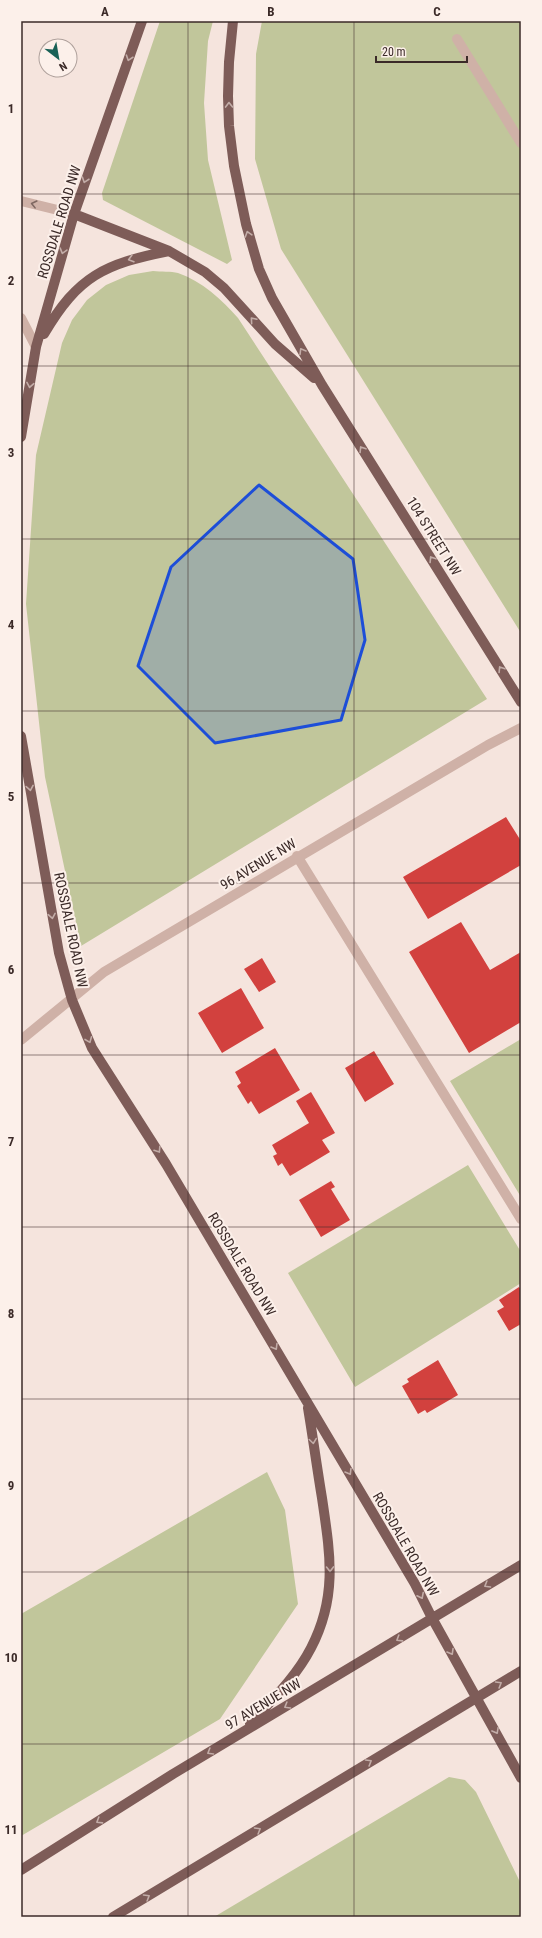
<svg xmlns="http://www.w3.org/2000/svg" width="542" height="1938" font-family="'Roboto Condensed',sans-serif">
<style>
.green{fill:#c1c69b}
.building{fill:#d2413e}
.lines{fill:none;stroke-linecap:round;stroke-linejoin:round}
.minor{stroke:#cfb1a7;stroke-width:10}
.major{stroke:#7e5c58;stroke-width:10}
.oneway{stroke:#c3ada8}
.oneway2{stroke:#7e6761}
.marked{fill:#1d4ed8;fill-opacity:0.2;stroke:#1d4ed8;stroke-width:3;stroke-linejoin:round}
.grid{fill:none;stroke:#3b2a28;stroke-width:1;stroke-opacity:0.55}
.labels{text-anchor:middle;dominant-baseline:central;stroke-width:4;stroke-linejoin:round;paint-order:stroke}
.street-label{font-size:14px;fill:#3b2a28;stroke:#fcf0ea}
.neatline{fill:none;stroke:#3b2a28;stroke-width:1.5}
.grid-label{font-size:13px;text-anchor:middle;font-weight:bold;fill:#3b2a28}
</style>
<rect width="100%" height="100%" fill="#f5e4dd"/>
<!-- green -->
<path class="green" d="M160,21h53l-5,20 -4,62 4,57 24,100 -5,4 -124,-64 -1,-7z
M262,21h259v612l-240,-384 -26,-90 1,-105z
M153,271c8,1 18,0 25,2 24,8 44,27 60,45l249,381 -406,247 -36,-169 -19,-173 10,-149 26,-112 10,-23 15,-20 19,-15 23,-10z
M521,1039v158l-71,-116z
M468,1165l53,87v31l-166,104 -67,-114z
M267,1472l18,38 13,94 -78,115 -199,117v-222z
M449,1777l16,3 11,12 45,92v33h-307z"/>
<!-- building -->
<path class="building" d="M506,817l15,24v24l-93,54 -25,-42z
M461,922l29,48 31,-18v70l-52,31 -60,-101z
M262,958l14,24 -17,10 -15,-23z
M241,988l23,40 -42,25 -24,-40z
M275,1048l25,42 -41,24 -8,-13 -3,3 -11,-18 4,-3 -6,-11z
M374,1051l20,33 -29,18 -20,-34z
M311,1092l24,41 -13,7 8,12 -40,24 -8,-13 -4,3 -5,-10 4,-2 -5,-9 37,-22 -13,-22z
M331,1181l4,6 -4,2 19,31 -29,17 -22,-37z
M519,1287l2,3v34l-12,7 -12,-20 7,-4 -5,-7z
M438,1360l20,35 -31,18 -2,-3 -7,4 -16,-28 7,-4 -2,-3z"/>
<g class="lines">
<!-- minor -->
<path class="minor" d="M457,39l64,104
M21,201l53,13
M21,318l15,29
M297,856l224,363
M21,1040l83,-68 384,-227 33,-17"/>
<!-- major -->
<path class="major" d="M233,21l-4,41 -1,34 1,30 5,40 12,58 13,45 13,29 50,87 199,317
M74,214l95,37 36,21 19,16 51,56 39,34
M44,334c34,-58 60,-70 125,-83
M21,437l15,-90 38,-133 68,-193
M21,736l38,217 13,47 20,48 74,116 249,420 17,34 89,160
M250,1724c22,-24 46,-47 61,-76 27,-52 19,-95 11,-150 -5,-30 -9,-60 -14,-90
M21,1870l152,-96 348,-209
M113,1917l408,-246"/>
</g>
<!-- one-way arrows -->
<defs><path id="oneway-chevron" d="M-2-3.5L2.5 0L-2 3.5" fill="none" stroke-width="1.6" stroke-linecap="round" stroke-linejoin="round"/></defs>
<g class="oneway">
<use href="#oneway-chevron" transform="translate(129 58) rotate(109)"/>
<use href="#oneway-chevron" transform="translate(229 105) rotate(-91)"/>
<use href="#oneway-chevron" transform="translate(85 180) rotate(109)"/>
<use href="#oneway-chevron" transform="translate(248 234) rotate(-107)"/>
<use href="#oneway-chevron" transform="translate(63 251) rotate(106)"/>
<use href="#oneway-chevron" transform="translate(131 259) rotate(164)"/>
<use href="#oneway-chevron" transform="translate(253 320) rotate(-131)"/>
<use href="#oneway-chevron" transform="translate(302 351) rotate(-121)"/>
<use href="#oneway-chevron" transform="translate(30 385) rotate(100)"/>
<use href="#oneway-chevron" transform="translate(362 449) rotate(-122)"/>
<use href="#oneway-chevron" transform="translate(432 559) rotate(-122)"/>
<use href="#oneway-chevron" transform="translate(501 669) rotate(-122)"/>
<use href="#oneway-chevron" transform="translate(30 788) rotate(80)"/>
<use href="#oneway-chevron" transform="translate(52 916) rotate(80)"/>
<use href="#oneway-chevron" transform="translate(89 1040) rotate(68)"/>
<use href="#oneway-chevron" transform="translate(158 1150) rotate(57)"/>
<use href="#oneway-chevron" transform="translate(275 1347) rotate(59)"/>
<use href="#oneway-chevron" transform="translate(313 1441) rotate(82)"/>
<use href="#oneway-chevron" transform="translate(349 1472) rotate(59)"/>
<use href="#oneway-chevron" transform="translate(330 1569) rotate(89)"/>
<use href="#oneway-chevron" transform="translate(487 1585) rotate(149)"/>
<use href="#oneway-chevron" transform="translate(421 1596) rotate(63)"/>
<use href="#oneway-chevron" transform="translate(399 1639) rotate(148)"/>
<use href="#oneway-chevron" transform="translate(451 1652) rotate(60)"/>
<use href="#oneway-chevron" transform="translate(499 1684) rotate(-31)"/>
<use href="#oneway-chevron" transform="translate(287 1706) rotate(149)"/>
<use href="#oneway-chevron" transform="translate(496 1731) rotate(61)"/>
<use href="#oneway-chevron" transform="translate(210 1752) rotate(149)"/>
<use href="#oneway-chevron" transform="translate(369 1762) rotate(-31)"/>
<use href="#oneway-chevron" transform="translate(99 1821) rotate(148)"/>
<use href="#oneway-chevron" transform="translate(258 1830) rotate(-31)"/>
<use href="#oneway-chevron" transform="translate(147 1897) rotate(-31)"/>
</g>
<use class="oneway2" href="#oneway-chevron" transform="translate(34 204) rotate(-166)"/>
<!-- marked area -->
<path class="marked" d="M259,485l94,74 12,81 -24,80 -126,23 -77,-77 33,-99z"/>
<!-- grid -->
<path class="grid" d="M188,21v1896M354,21v1896M21,194h500M21,366h500M21,539h500M21,711h500M21,883h500M21,1055h500M21,1227h500M21,1399h500M21,1572h500M21,1744h500"/>
<g class="labels">
<!-- street labels -->
<g class="street-label">
<text transform="translate(59 222) rotate(-73)">ROSSDALE ROAD NW</text>
<text transform="translate(434 536) rotate(58)">104 STREET NW</text>
<text transform="translate(258 864) rotate(-31)">96 AVENUE NW</text>
<text transform="translate(71 930) rotate(78)">ROSSDALE ROAD NW</text>
<text transform="translate(242 1264) rotate(59)">ROSSDALE ROAD NW</text>
<text transform="translate(406 1544) rotate(60)">ROSSDALE ROAD NW</text>
<text transform="translate(263 1704) rotate(-31)">97 AVENUE NW</text>
</g>
</g>
<!-- border -->
<rect width="542" height="1938" fill="none" stroke="#fcf0ea" stroke-width="44"/>
<!-- north arrow -->
<g transform="translate(58 58) rotate(149)"><circle r="19" fill="#fcf0ea" stroke="#afa19c"/>
<path d="M0-3L7 15L0 10L-7 15Z" fill="#196156"/>
<text y="-6" font-size="11" font-weight="bold" text-anchor="middle" fill="#3b2a28">N</text>
</g>
<!-- scale -->
<path d="M376 56v6h91v-6" fill="none" stroke="#3b2a28" stroke-width="2"/>
<text x="382" y="56" font-size="12" fill="#3b2a28" stroke="#fcf0ea" stroke-width="3" paint-order="stroke">20 m</text>
<rect x="22" y="22" width="498" height="1894" class="neatline"/>
<g class="grid-label">
<text x="105" y="16">A</text>
<text x="271" y="16">B</text>
<text x="437" y="16">C</text>
<text x="11" y="113">1</text>
<text x="11" y="285">2</text>
<text x="11" y="457">3</text>
<text x="11" y="629">4</text>
<text x="11" y="801">5</text>
<text x="11" y="974">6</text>
<text x="11" y="1146">7</text>
<text x="11" y="1318">8</text>
<text x="11" y="1490">9</text>
<text x="11" y="1662">10</text>
<text x="11" y="1834">11</text>
</g>
</svg>
